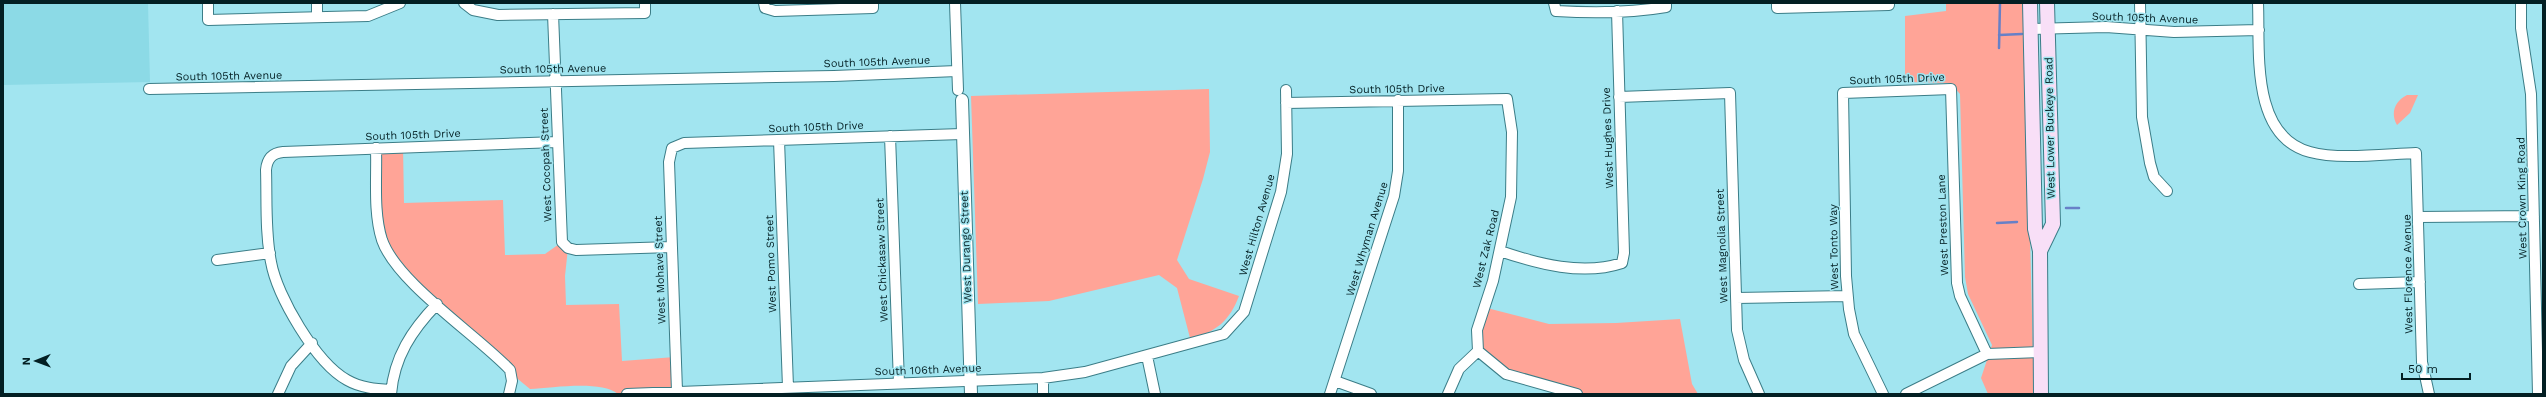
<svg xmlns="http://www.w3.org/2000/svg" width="2546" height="397" font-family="'Work Sans',sans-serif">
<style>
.built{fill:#8cdae6}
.green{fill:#ffa497}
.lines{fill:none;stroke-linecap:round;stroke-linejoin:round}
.stream{stroke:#6780c7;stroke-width:2.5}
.minor-casing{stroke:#3b7d87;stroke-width:12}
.tertiary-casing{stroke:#3b7d87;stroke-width:14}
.secondary-casing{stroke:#3b7d87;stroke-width:16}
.minor{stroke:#fff;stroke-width:10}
.tertiary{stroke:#fff;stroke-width:12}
.secondary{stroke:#f8dff7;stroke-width:14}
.labels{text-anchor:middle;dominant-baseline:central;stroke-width:3;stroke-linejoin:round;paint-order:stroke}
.street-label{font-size:11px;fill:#031f23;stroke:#a2e5f0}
</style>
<rect width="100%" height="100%" fill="#a2e5f0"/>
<!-- built -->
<path class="built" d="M3,3h145l2,79 -147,3z"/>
<!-- green -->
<path class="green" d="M1946,3h78l10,391h-46l-7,-16 11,-33 -24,-51 -3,-17 -5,-183 -10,-11 -45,-1v-66l41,-5z
M1209,89l1,63 -7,27 -26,81 12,19 50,17c-9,24 -23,37 -49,42l-13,-50 -18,-13 -110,26 -71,3 -7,-208z
M2407,95h11l-8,18 -13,12c-7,-12 -2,-24 10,-30z
M403,147l1,56 99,-3 2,55 40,-1 17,-12 6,6 -3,28 1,29 53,-1 3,57 53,-4 2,34 -59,3c-17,-14 -65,-6 -88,-5l-17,-14 -107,-99 -24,-36 -6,-92z
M1483,307l66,17 67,-1 64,-4 12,65 6,10h-121l-71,-20 -28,-23z"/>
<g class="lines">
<!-- stream -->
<path class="stream" d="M1999,35l23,-1
M1999,48l1,-45
M2066,208h13
M1997,223l20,-1"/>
<!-- minor casing -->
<g class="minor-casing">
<path id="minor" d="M208,3v17l160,-4 32,-13
M317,3v14
M464,3l9,7 25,5 147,-2v-10
M764,3l1,5 10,3 98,-3v-5
M955,3l3,87
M1554,3l2,8c36,2 75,2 110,-4v-4
M1777,3v5l112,-3v-2
M2140,3l2,114 8,46 4,14 13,14
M2258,3c2,47 -8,133 52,149 28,8 76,2 106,1l6,209 7,32
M2521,3v25l10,66 7,300
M553,14l9,228 6,6 8,2 96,-3
M2030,29l76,-2 68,5 85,-2
M149,89l685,-13 123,-5
M1619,97l111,-4 7,237 7,30 15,34
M1286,103l221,-4 5,33 -1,65 -18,84 -16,49 1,21
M890,136l9,247
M779,140l9,247
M376,148c1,29 -3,64 6,92 15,43 95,95 128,130l2,11 -3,13
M2419,217l115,-1
M1500,251c38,13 83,25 122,12l2,-10 -7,-242
M217,260l53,-7
M2359,284l61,-2
M1736,298l111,-2
M1478,351l28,23 71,20
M1147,356l8,38
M1043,378v16
M1335,381l36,13
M391,390c-15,-1 -30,-2 -44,-10 -31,-17 -70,-84 -76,-118 -6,-30 -4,-62 -5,-92 1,-11 6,-17 17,-18l274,-10
M677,391l-8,-229 3,-14 12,-5 278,-9
M278,394l13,-28 21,-23
M391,394c3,-37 21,-64 46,-90
M627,394l416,-16 42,-6 139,-38 20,-22 37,-120 6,-38 -1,-64
M1330,394l64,-198 4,-25v-71
M1448,394l11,-25 19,-18
M1883,394l-29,-60 -5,-25 -3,-33 -3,-183 108,-4 6,194 3,13 27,58
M1906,394l81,-40 53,-2"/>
</g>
<!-- tertiary casing -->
<g class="tertiary-casing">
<path id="tertiary" d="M962,100l9,294"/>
</g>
<!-- secondary casing -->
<g class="secondary-casing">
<path id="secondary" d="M2030,3l5,226 5,22 1,143
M2040,251l13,-27 -6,-221"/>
</g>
<!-- minor -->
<use href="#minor" class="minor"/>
<!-- tertiary -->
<use href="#tertiary" class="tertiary"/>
<!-- secondary -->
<use href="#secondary" class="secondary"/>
</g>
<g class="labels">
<!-- street labels -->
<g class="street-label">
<text transform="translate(2145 18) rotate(2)">South 105th Avenue</text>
<text transform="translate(877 62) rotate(-2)">South 105th Avenue</text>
<text transform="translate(553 69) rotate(-1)">South 105th Avenue</text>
<text transform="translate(229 76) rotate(-1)">South 105th Avenue</text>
<text transform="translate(1897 79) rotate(-2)">South 105th Drive</text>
<text transform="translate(1397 89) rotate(-1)">South 105th Drive</text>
<text transform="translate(816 127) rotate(-2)">South 105th Drive</text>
<text transform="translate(2050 128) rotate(-91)">West Lower Buckeye Road</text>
<text transform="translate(413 135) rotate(-2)">South 105th Drive</text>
<text transform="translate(1608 138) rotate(-92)">West Hughes Drive</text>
<text transform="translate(546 165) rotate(-92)">West Cocopah Street</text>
<text transform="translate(2522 198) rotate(-91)">West Crown King Road</text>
<text transform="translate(1257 225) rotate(-74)">West Hilton Avenue</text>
<text transform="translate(1943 225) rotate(-92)">West Preston Lane</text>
<text transform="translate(1367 239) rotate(-73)">West Whyman Avenue</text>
<text transform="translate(1722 246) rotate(-92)">West Magnolia Street</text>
<text transform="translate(966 247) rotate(-92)">West Durango Street</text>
<text transform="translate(1834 247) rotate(-91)">West Tonto Way</text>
<text transform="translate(1486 249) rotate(-76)">West Zak Road</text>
<text transform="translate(882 260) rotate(-92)">West Chickasaw Street</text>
<text transform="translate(771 264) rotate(-92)">West Pomo Street</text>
<text transform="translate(660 270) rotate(-92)">West Mohave Street</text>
<text transform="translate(2408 274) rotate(-91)">West Florence Avenue</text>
<text transform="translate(928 370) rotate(-2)">South 106th Avenue</text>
</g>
</g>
<!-- border -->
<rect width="2546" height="397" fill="none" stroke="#031f23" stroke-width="8"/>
<!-- north arrow -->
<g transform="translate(36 361) rotate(269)" stroke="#a2e5f0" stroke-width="3" paint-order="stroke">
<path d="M0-3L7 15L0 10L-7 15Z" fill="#031f23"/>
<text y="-6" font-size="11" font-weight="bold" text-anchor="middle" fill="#031f23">N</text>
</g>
<!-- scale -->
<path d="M2402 373v6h68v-6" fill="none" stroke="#031f23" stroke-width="2"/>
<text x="2408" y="373" font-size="12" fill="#031f23" stroke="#a2e5f0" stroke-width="3" paint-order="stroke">50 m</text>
</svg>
